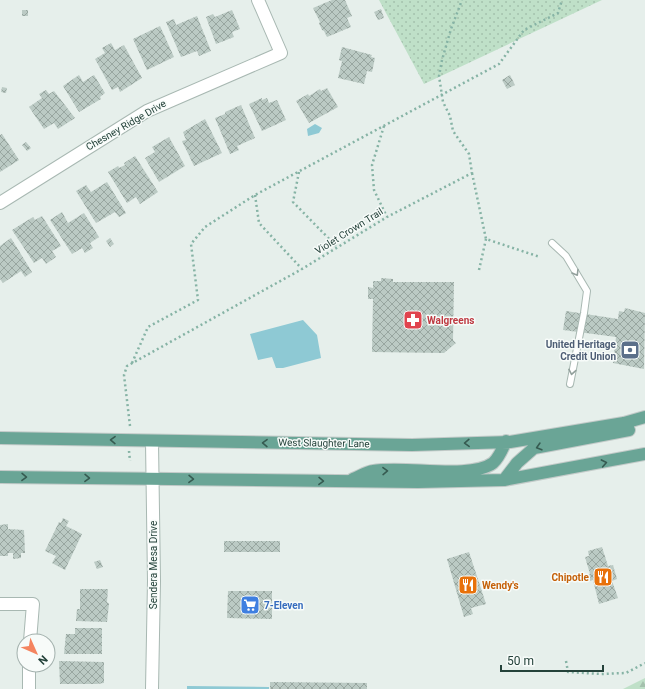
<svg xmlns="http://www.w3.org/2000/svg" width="645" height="689" font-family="Roboto,sans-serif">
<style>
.forest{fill:url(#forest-firs)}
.park{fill:url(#park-dots)}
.water{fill:#8ec9d4}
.building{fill:url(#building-cross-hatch)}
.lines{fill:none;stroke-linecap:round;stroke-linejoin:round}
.lane-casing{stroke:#a8b8b2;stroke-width:8}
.street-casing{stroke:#a8b8b2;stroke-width:14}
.primary-casing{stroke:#c2cac8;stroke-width:14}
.path{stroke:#86b3a5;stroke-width:2.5;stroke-dasharray:2 3;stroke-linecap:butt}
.lane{stroke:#fff;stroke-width:6}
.street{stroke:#fff;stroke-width:12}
.primary{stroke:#6aa596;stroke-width:12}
.oneway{stroke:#92a09c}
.oneway2{stroke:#365b51}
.labels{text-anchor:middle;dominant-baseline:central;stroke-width:3;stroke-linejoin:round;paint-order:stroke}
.street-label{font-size:10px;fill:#24423a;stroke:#f7fbf9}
.health-label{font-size:10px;font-weight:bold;fill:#be3a42;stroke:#f7fbf9;text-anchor:start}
.service-label{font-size:10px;font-weight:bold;fill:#4e5e75;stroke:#f7fbf9;text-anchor:end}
.food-label{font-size:10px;font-weight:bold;fill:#c56008;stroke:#f7fbf9;text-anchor:end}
.shop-label{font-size:10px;font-weight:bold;fill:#366cbe;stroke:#f7fbf9;text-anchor:start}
</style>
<defs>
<pattern id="forest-firs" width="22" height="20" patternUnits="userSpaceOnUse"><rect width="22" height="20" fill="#bfe0c8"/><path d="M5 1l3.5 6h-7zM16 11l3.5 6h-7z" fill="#a4c1ad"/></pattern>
<pattern id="park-dots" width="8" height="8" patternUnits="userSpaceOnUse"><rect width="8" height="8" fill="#bfe0c8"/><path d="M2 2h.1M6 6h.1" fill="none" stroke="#a4c1ad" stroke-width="1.8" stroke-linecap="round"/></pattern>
<pattern id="building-cross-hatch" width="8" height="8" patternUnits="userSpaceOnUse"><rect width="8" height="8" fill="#bbcac4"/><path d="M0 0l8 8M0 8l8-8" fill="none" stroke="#98a6a0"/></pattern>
</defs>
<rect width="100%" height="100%" fill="#e6efeb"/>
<!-- forest -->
<path class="forest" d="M645,678v11h-22z"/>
<!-- park -->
<path class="park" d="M379,0h223l-178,84z"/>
<!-- water -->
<path class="water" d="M315,124l7,4 -3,5 -11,3 -1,-7z
M303,320l14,15 4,23 -38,10h-7l-4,-11 -14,3 -8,-26z
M187,686l82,1v2h-82z"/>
<!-- building -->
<path class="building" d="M332,0h13l7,16 -5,2 4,9 -24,10 -3,-6 -2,-1 -3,-7 1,-1 -7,-14z
M381,9l3,9 -6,2 -4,-8z
M22,10h6v6h-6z
M232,10l8,19 -8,3 2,5 -18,7 -10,-27 7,-3 2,3z
M197,16l14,35 -12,5 -2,-5 -16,6 -15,-35 8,-3 2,6z
M160,26l14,31 -27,13 -14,-31z
M111,43l4,7 9,-5 18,33 -22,14 -2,-5 -6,3 -17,-31 10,-6 -3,-5z
M342,47l30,8 -1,2 4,1 -3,14 -5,-1 -3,13 -26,-6 4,-17 -3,-1z
M79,75l4,7 11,-7 11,18 -5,4 1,2 -22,13 -16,-26z
M510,75l5,10 -8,4 -5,-9z
M2,87l5,1 -1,5 -5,-1z
M327,88l11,19 -29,16 -13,-22 12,-7 1,2 11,-7 1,2z
M46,90l3,4 5,-3 21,27 -17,11 -4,-6 -10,6 -15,-22 13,-9 -3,-4z
M262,98v2l5,-2 2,5 8,-3 9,20 -24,11 -13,-27z
M241,105l14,33 -18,8 2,4 -9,4 -15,-36 10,-4v-2z
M205,119l17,34 -28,13 -12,-25 4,-1 -3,-8z
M2,134l17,26 -19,12v-37z
M169,137l16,29 -26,16 -14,-24 10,-6 -3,-5z
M26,142l5,6 -4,3 -5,-6z
M135,156l23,36 -18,12 -4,-7 -9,6 -19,-31 10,-6 1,2 6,-3 -1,-2z
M107,182l19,31 -7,4 -4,-5 -19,11 -20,-32 10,-6 5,7z
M62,212l6,11 16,-10 15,24 -9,6 3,5 -8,5 -3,-5 -10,6 -22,-34z
M42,216l19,30 -9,5 4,6 -10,7 -4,-6 -8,5 -22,-33 21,-13 2,3z
M11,238l21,34 -7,5 -4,-6 -18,12 -3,-4v-33z
M110,238l4,6 -4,3 -4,-6z
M381,278l12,1v3h61l-1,58 3,3 -12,10 -72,-1 1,-53h-5v-12l5,1v-7h8z
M625,308l20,5 -1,56 -31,-6 3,-26 -53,-7 3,-19 52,8 1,-8 5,1z
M63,518l6,3 -3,5 16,8 -17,36 -13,-7 4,-7 -11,-5 14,-29 2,1z
M8,524v5l16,1 1,23h-4v5l-8,1v-6h-5v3h-8v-31z
M224,541h56v11h-56z
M602,547l6,19 5,-1 4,14 -5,2 6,17 -19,6 -6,-24 -3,1 -2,-7h2l-5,-17 4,-1 -1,-5z
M469,552l17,52 -15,4 2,6 -9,3 -17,-58z
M100,560l3,7 -6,2 -3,-7z
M80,589h28l-1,13 2,2 -2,18 -31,-1 1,-12h3z
M228,591h44v28l-45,-1z
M75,628h27v26h-38l2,-20h9z
M59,661l45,1v21l-7,1h-37z
M270,682l97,1v6h-97z"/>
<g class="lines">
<!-- lane casing -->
<g class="lane-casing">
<path id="lane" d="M552,243l14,13 21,35 -3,22 -14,71"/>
</g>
<!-- street casing -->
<g class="street-casing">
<path id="street" d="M0,203l147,-92 134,-58 -23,-53
M152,442l2,139 -2,108
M0,604h33l-3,37
M29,689v-24"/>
</g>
<!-- primary casing -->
<g class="primary-casing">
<path id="primary" d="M0,438l412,7 98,-3 114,-19 21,-6
M0,477l418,5 86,-2 141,-26
M353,479c6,-2 13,-7 20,-8 30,-6 97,9 120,-8 6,-5 10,-15 13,-22
M504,480l13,-17 17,-15 95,-18"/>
</g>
<!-- path -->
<path class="path" d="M384,126l-12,39 2,25 13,27
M299,172l-6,30 45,46
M472,173l14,66 54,18
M255,195l4,28 43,46
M479,270l7,-31
M132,363l16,-36 50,-27 -7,-56 14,-17 50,-32 244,-131 25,-34 34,-17 4,-13
M130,426l-6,-51 3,-9 175,-97 85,-52 85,-44 -3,-19 -16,-23 -3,-15 -7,-14 -4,-26 3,-16 9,-31 11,-29
M129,451l1,10
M566,661l2,11 33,2 25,-1 19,-10"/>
<!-- lane -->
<use href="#lane" class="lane"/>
<!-- street -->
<use href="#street" class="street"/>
<!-- primary -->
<use href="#primary" class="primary"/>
</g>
<!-- one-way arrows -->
<defs><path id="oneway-chevron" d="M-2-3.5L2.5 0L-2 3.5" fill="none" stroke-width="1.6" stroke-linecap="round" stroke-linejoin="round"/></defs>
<g class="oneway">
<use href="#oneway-chevron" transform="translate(576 273) rotate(59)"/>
<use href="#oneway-chevron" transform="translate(572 372) rotate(100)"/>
</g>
<g class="oneway2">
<use href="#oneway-chevron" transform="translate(113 440) rotate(-179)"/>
<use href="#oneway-chevron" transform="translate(265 443) rotate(-179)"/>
<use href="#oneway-chevron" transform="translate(467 443) rotate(178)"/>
<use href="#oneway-chevron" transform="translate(539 447) rotate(164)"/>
<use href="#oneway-chevron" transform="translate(604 463) rotate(-11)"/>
<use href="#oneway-chevron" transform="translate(385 471) rotate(-1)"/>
<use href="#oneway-chevron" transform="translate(24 477) rotate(1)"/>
<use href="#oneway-chevron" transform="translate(87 478) rotate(1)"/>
<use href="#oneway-chevron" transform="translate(191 479) rotate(1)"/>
<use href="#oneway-chevron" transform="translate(321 481) rotate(1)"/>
</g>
<!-- icons -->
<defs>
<g id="pharmacy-square" transform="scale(1)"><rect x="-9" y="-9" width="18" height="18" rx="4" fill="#e0444e" stroke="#f7fbf9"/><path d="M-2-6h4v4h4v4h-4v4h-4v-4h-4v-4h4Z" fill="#fff"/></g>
<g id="bank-square" transform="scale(1)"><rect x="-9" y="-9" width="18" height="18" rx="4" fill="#5c6f8a" stroke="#f7fbf9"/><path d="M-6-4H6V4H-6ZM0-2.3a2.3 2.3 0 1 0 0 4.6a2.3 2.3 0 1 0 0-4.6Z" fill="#fff"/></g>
<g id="restaurant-square" transform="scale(1)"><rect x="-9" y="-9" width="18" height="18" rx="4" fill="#e8710a" stroke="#f7fbf9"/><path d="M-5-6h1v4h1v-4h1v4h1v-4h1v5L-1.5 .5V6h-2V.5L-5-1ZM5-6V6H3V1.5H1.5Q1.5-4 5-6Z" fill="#fff"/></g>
<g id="supermarket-square" transform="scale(1)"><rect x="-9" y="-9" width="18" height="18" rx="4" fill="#3f7fe0" stroke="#f7fbf9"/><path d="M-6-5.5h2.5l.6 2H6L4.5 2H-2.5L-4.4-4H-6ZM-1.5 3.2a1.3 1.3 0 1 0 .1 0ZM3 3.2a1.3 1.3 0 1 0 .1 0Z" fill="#fff"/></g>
</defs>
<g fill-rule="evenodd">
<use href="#pharmacy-square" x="413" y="320"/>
<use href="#bank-square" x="630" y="350"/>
<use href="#restaurant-square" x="603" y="577"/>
<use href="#restaurant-square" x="468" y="585"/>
<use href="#supermarket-square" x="250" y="605"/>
</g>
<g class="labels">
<!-- street labels -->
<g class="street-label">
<text transform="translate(126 125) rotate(-30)">Chesney Ridge Drive</text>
<text transform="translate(349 231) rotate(-32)">Violet Crown Trail</text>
<text transform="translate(324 443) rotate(1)">West Slaughter Lane</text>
<text transform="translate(153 565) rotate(-90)">Sendera Mesa Drive</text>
</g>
<!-- health labels -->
<g class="health-label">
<text x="427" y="320">Walgreens</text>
</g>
<!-- service labels -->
<g class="service-label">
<text x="616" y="344">United Heritage<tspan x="616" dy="12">Credit Union</tspan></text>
</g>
<!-- food labels -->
<g class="food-label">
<text x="589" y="577">Chipotle</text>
<text x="482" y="585" text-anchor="start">Wendy's</text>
</g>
<!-- shop labels -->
<g class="shop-label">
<text x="264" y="605">7-Eleven</text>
</g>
</g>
<!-- north arrow -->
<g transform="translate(36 653) rotate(135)"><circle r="19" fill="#f7fbf9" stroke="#a3b1ad"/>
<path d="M0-3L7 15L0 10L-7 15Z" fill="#f4845f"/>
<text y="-6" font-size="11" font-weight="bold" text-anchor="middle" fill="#24423a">N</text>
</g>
<!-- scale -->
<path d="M501 665v6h102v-6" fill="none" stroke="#24423a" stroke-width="2"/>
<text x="507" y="665" font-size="12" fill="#24423a" stroke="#f7fbf9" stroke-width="3" paint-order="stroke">50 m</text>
</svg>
